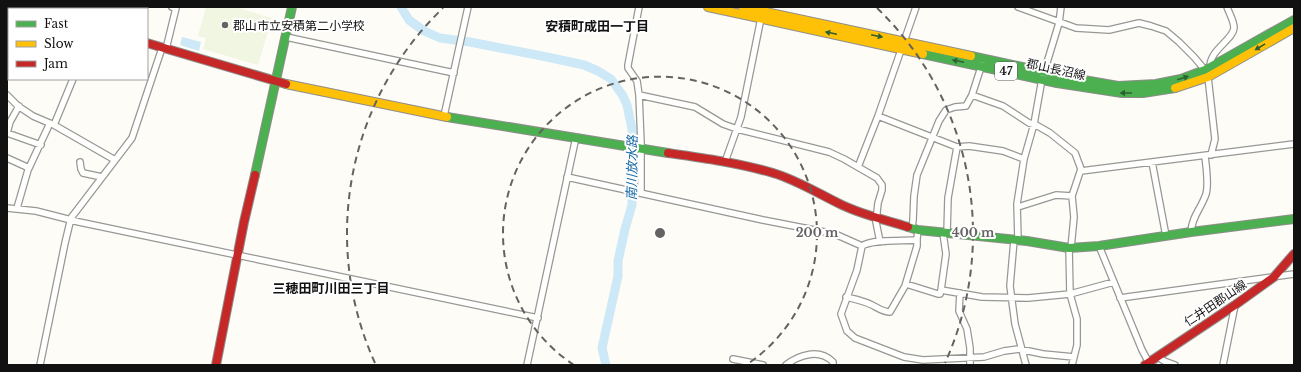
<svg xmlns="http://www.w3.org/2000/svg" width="1301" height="372" font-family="'Libre Baskerville','Noto Sans JP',serif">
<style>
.pitch{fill:#f0f6e1}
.water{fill:#cde8f7}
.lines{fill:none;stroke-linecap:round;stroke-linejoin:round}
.river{stroke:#cde8f7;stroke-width:9}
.street-casing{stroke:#979795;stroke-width:8}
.fast-casing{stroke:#8e8d8b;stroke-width:10}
.slow-casing{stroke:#8e8d8b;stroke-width:10}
.jam-casing{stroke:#8e8d8b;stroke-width:10}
.street{stroke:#fffffe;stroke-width:5.5}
.fast{stroke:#4caf50;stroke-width:8}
.slow{stroke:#ffc107;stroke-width:8}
.jam{stroke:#c62828;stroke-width:8}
.oneway{fill:#2e6030}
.ring{fill:none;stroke:#646362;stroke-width:2;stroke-dasharray:7 5}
.poi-dot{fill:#646362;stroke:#fff;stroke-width:1.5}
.labels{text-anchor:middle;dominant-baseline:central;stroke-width:4;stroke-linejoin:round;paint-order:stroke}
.shield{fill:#fff;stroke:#585858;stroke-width:1}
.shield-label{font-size:11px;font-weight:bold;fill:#111}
.poi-label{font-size:12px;fill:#111;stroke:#fff;text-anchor:start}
.street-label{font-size:12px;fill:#111;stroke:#fff}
.neighbourhood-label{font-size:13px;font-weight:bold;fill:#111;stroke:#fff}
.water-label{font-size:13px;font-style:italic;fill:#1768a6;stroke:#fff}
.centre{fill:#646362;stroke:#fff;stroke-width:2}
.ring-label{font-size:12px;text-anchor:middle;font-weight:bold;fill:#646362;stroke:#fff;stroke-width:4;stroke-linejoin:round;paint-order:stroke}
</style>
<rect width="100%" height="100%" fill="#fdfcf7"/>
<!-- pitch -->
<path class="pitch" d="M206,7h29l37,11 -14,47 -55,-16 3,-11 -8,-2z"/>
<!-- water -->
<path class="water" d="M182,37l19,5 -2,9 -19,-6z"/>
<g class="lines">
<!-- river -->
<path class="river" d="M401,7l8,13 15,11 16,7 30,4 77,15 37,8 14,6 13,8 12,17 4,9 5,24v76l-7,24 -7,32v15l-16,72 4,17"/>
<!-- street casing -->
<g class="street-casing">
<path id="street" d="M639,7l-11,58v3l9,13 2,14 2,48v50
M1018,7l58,21 33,2 30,-7 12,3 15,5 13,11 15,15 11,13 3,7 7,62 -4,16
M12,9l1,-2
M59,9l1,-2
M7,22l2,-5
M286,37l168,36
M7,42l2,1
M166,49l10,-41 -4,-1
M1210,68c-1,-18 23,-28 24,-40 0,-7 -5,-15 -7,-21
M7,95l11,11 15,10 21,9 61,35
M639,95l56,12 28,17 14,5 92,23 15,7 33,19 5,7v5l-4,13 -2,19 4,20
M972,95l10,-31
M444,116l24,-109
M878,116l79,31 12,-1 34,5 21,8
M54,125l19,-46
M7,133l34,12
M7,133l3,-11 9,-16
M7,158l22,10
M80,162l1,7 2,4 19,4
M725,162l16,-45 20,-99
M1152,162l14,74
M858,167l20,-51 38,-109
M1081,171l213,-27
M567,177l196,43 72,14 27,12c10,-7 41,-5 53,-6l2,-1 1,-9
M1018,207l38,-12 16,1
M7,208l29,3 43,11 459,96
M17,208l11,-38 22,-47
M912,228l1,-8 1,-24 3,-21 22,-54 7,-11 9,-3 11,-1 6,-11 31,11 26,17 7,2 14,8 25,20 6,16 -9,27 2,21 -3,31
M1191,232c1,-16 10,-23 15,-38 3,-10 0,-28 -1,-38
M947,233l1,-35 9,-51
M1014,240l-4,46 5,38 11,41
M1018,240l-1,-36 7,-45 10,-35 8,-45 17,-56 2,-16
M862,246l-5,24 -16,44 6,17 8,7 49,19 19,3 61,-3 20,-6 15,-2 24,5 31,3
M1099,246l43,104 7,13
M1069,248l1,46 7,25v26l-5,20
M906,284l32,10h2l1,-4 41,7 46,1 42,-4 44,-12
M941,290l5,-36 -3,-21
M960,293l-1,18 8,18 3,19v17
M846,297c8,2 18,4 26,8 6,3 11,7 18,7l15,-26 12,-40v-6
M1120,298l174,-24
M1158,357l6,4 11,4
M733,359l30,6
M40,365l25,-122 6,-25 61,-80 30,-90
M527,365l49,-228
M786,365c13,-10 33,-17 47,-3v3
M1223,365l12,-60"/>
</g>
<!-- fast casing -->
<g class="fast-casing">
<path id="fast" d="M923,54l134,29 65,10h21l32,-5
M971,56l107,23 40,7 38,-2 25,-5 24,-9 89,-50
M447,117l221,36
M255,175l37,-168
M908,227l10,3 109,11 42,7 30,-2 92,-14 103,-13"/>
</g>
<!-- slow casing -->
<g class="slow-casing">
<path id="slow" d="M708,7l215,47
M743,7l228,49
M286,84l161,33
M1175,88l33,-11 86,-49"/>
</g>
<!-- jam casing -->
<g class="jam-casing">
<path id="jam" d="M47,7l6,2
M147,43l139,41
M668,153c35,5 71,10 105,20 24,7 46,21 69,32 21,10 44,15 66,22
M216,365l28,-143 11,-47
M1145,365l90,-60 39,-28 20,-23"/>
</g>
<!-- street -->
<use href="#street" class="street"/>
<!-- fast -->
<use href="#fast" class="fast"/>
<!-- slow -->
<use href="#slow" class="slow"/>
<!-- jam -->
<use href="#jam" class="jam"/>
</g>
<!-- one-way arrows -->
<defs><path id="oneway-solid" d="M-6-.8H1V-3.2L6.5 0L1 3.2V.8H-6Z"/></defs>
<g class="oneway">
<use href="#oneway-solid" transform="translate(831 33) rotate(-168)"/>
<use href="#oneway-solid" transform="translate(877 36) rotate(12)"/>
<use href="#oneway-solid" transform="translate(1260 47) rotate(149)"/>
<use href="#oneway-solid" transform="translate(958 61) rotate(-168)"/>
<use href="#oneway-solid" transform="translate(1183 78) rotate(-17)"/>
<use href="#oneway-solid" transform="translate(1126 93) rotate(180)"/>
</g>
<!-- distance rings -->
<g class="ring">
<path d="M574 365A157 157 0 1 1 746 365"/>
<path d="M375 363A313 313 0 0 1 443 8M877 8A313 313 0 0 1 945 363"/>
</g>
<!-- markers -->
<circle class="poi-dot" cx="225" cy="25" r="4"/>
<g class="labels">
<!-- shield labels -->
<rect class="shield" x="995" y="62" width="22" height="18" rx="3"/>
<g class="shield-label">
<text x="1006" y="71">47</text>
</g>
<!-- poi labels -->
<g class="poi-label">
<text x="233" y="25">郡山市立安積第二小学校</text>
</g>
<!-- street labels -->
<g class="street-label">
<text transform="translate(1056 69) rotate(12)">郡山長沼線</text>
<text transform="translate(1215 303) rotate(-34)">仁井田郡山線</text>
</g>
<!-- neighbourhood labels -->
<g class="neighbourhood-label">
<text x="597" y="26">安積町成田一丁目</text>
<text x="331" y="288">三穂田町川田三丁目</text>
</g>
<!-- water labels -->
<g class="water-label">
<text transform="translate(632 168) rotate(-89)">南川放水路</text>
</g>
</g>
<circle cx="660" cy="233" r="6" class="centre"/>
<g class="ring-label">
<text x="817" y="237">200 m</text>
<text x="973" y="237">400 m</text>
</g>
<!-- border -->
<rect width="1301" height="372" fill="none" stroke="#111111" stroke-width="16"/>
<!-- legend -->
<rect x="8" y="8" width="140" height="72" fill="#ffffff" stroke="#a0a0a0"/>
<rect x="16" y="21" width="20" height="6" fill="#4caf50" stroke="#a0a0a0"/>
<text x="44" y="28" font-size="12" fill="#111111">Fast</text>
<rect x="16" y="41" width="20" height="6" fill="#ffc107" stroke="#a0a0a0"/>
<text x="44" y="48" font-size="12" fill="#111111">Slow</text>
<rect x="16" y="61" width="20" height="6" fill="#c62828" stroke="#a0a0a0"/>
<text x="44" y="68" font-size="12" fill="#111111">Jam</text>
</svg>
